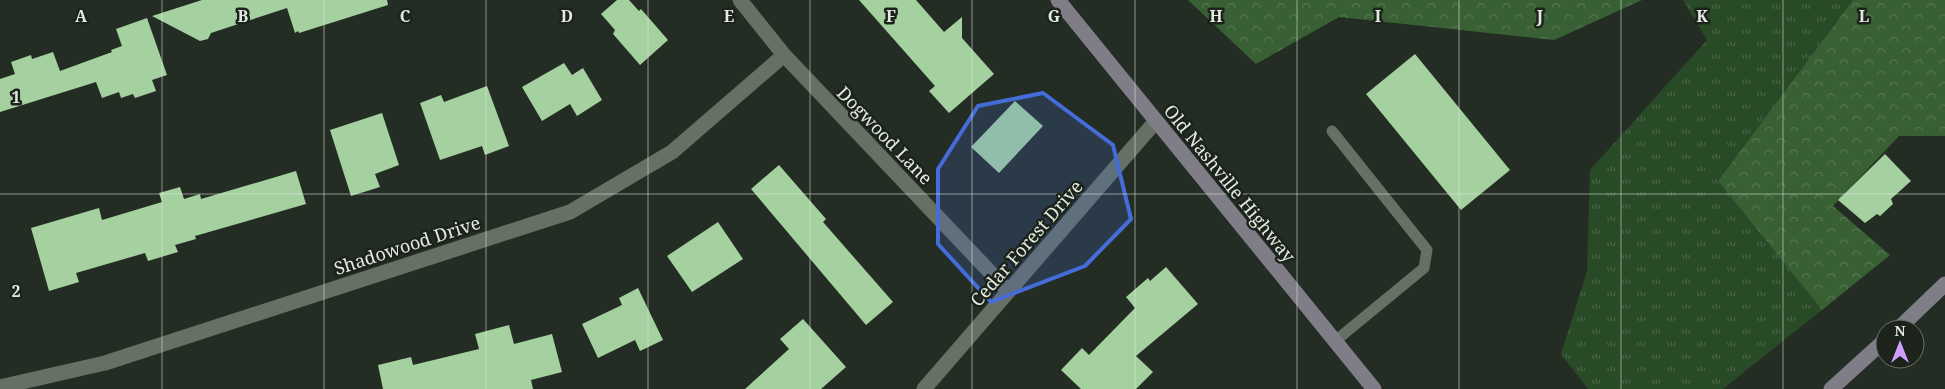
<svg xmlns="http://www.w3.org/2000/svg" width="1945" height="389" font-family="'Noto Serif',serif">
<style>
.grass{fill:url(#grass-tufts)}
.forest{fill:url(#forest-crowns)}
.building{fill:#a4d19f}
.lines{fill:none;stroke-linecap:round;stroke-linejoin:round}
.lane{stroke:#667065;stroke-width:11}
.street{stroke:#667065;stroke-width:15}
.secondary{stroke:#7f7d88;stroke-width:15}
.marked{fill:#456dda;fill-opacity:0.2;stroke:#456dda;stroke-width:4;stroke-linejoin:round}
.grid{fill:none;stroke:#e4eae3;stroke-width:1;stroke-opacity:0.55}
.labels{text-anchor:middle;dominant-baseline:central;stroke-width:5;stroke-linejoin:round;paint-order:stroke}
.street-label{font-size:18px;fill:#e4eae3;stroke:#1b231a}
.grid-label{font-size:16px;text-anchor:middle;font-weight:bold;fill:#e4eae3;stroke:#1b231a;stroke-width:5;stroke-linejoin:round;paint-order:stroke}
</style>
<defs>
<pattern id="grass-tufts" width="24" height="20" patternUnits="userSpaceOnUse" patternTransform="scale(1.25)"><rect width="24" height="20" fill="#294a26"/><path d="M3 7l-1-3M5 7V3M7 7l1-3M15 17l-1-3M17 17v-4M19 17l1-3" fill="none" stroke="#486445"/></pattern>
<pattern id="forest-crowns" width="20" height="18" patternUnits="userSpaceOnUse" patternTransform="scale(1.25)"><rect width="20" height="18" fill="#386034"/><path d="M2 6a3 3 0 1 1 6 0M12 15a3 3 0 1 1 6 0" fill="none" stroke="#557751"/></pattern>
</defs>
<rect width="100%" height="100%" fill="#242d23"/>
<!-- grass -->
<path class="grass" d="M1683,0h170l-135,181 104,129 -99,79h-135l-27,-35 26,-83 3,-101 117,-130z"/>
<!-- forest -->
<path class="forest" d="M1188,0h454l-88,40 -215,-23 -83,47z
M1853,0h92v136h-46l-66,70 57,49 -68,55 -104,-129z"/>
<!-- building -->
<path class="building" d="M202,0h185l1,5 -89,28 -1,-2 -3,2 -8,-25 -76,25 -3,6 -8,2 -48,-25z
M617,0h12l10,11 2,-2 27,31 -28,25 -27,-31 2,-4 -14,-16z
M859,0h57l28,32 18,-15v21l32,36 -45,39 -20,-22 6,-5z
M147,18l20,57 -15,5 4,11 -21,7 -2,-4 -12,4 -2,-6 -17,6 -6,-16 -96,30v-33l15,-5 -4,-12 20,-7 1,4 21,-7 7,19 52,-19 -1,-2 11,-4 -6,-17z
M1415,54l95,116 -49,40 -95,-116z
M564,63l8,12 11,-7 19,32 -25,16 -7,-12 -28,17 -20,-34z
M487,86l22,60 -24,9 -3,-9 -42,14 -20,-57 21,-8 3,7z
M1015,101l28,25 -44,47 -28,-26z
M382,113l17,52 -24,9 5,13 -29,9 -21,-66z
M1885,154l26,27 -20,18 2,5 -13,12 -3,-2 -12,9 -27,-23z
M779,165l47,54 -3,3 70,80 -27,23 -115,-136z
M296,171l10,33 -111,32 1,3 -21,6 3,7 -30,9 -3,-8 -69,20 3,9 -30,9 -18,-63 68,-20 3,12 60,-18 -3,-9 21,-6 4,12 16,-5 1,5z
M718,222l25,37 -51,33 -25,-36z
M1166,267l32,37 -62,52 17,16 -17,17h-55l-20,-19 21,-22 7,7 46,-47 -9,-11 22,-19 2,3z
M638,288l25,52 -23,11 -5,-11 -37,18 -16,-34 40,-19 -3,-7z
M803,319l43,48 -25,22h-76l44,-40 -9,-10z
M509,325l5,19 38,-10 10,38 -31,8 2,9h-150l-5,-24 33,-8 2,8 66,-16 -4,-15z"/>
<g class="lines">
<!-- lane -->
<path class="lane" d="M1332,131l95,119 -3,18 -90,74"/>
<!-- street -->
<path class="street" d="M740,0l44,55 224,236
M0,387l105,-24 465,-151 102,-60 112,-97
M924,389l232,-268"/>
<!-- secondary -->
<path class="secondary" d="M1058,0l316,389
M1898,329l47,-45
M1831,389l54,-49"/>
</g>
<!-- marked area -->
<path class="marked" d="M1043,93l70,52 18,74 -46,47 -94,36 -53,-58v-75l40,-63z"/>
<!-- grid -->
<path class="grid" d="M162,0v389M324,0v389M486,0v389M648,0v389M810,0v389M972,0v389M1135,0v389M1297,0v389M1459,0v389M1621,0v389M1783,0v389M0,194h1945"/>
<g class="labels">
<!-- street labels -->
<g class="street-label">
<text transform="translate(885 135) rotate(46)">Dogwood Lane</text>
<text transform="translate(1230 183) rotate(51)">Old Nashville Highway</text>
<text transform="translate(1026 243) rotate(-49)">Cedar Forest Drive</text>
<text transform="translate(407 245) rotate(-18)">Shadowood Drive</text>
</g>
</g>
<g class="grid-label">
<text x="81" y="22">A</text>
<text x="243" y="22">B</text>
<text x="405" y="22">C</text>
<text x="567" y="22">D</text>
<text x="729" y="22">E</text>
<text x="891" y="22">F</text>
<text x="1054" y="22">G</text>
<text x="1216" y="22">H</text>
<text x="1378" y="22">I</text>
<text x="1540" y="22">J</text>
<text x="1702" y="22">K</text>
<text x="1864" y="22">L</text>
<text x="16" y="103">1</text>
<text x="16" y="297">2</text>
</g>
<!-- north arrow -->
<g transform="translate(1900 344)"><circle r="24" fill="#1b231a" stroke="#6b736a"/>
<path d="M0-4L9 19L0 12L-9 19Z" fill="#d09dff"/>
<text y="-8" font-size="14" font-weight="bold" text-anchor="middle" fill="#e4eae3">N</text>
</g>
</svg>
